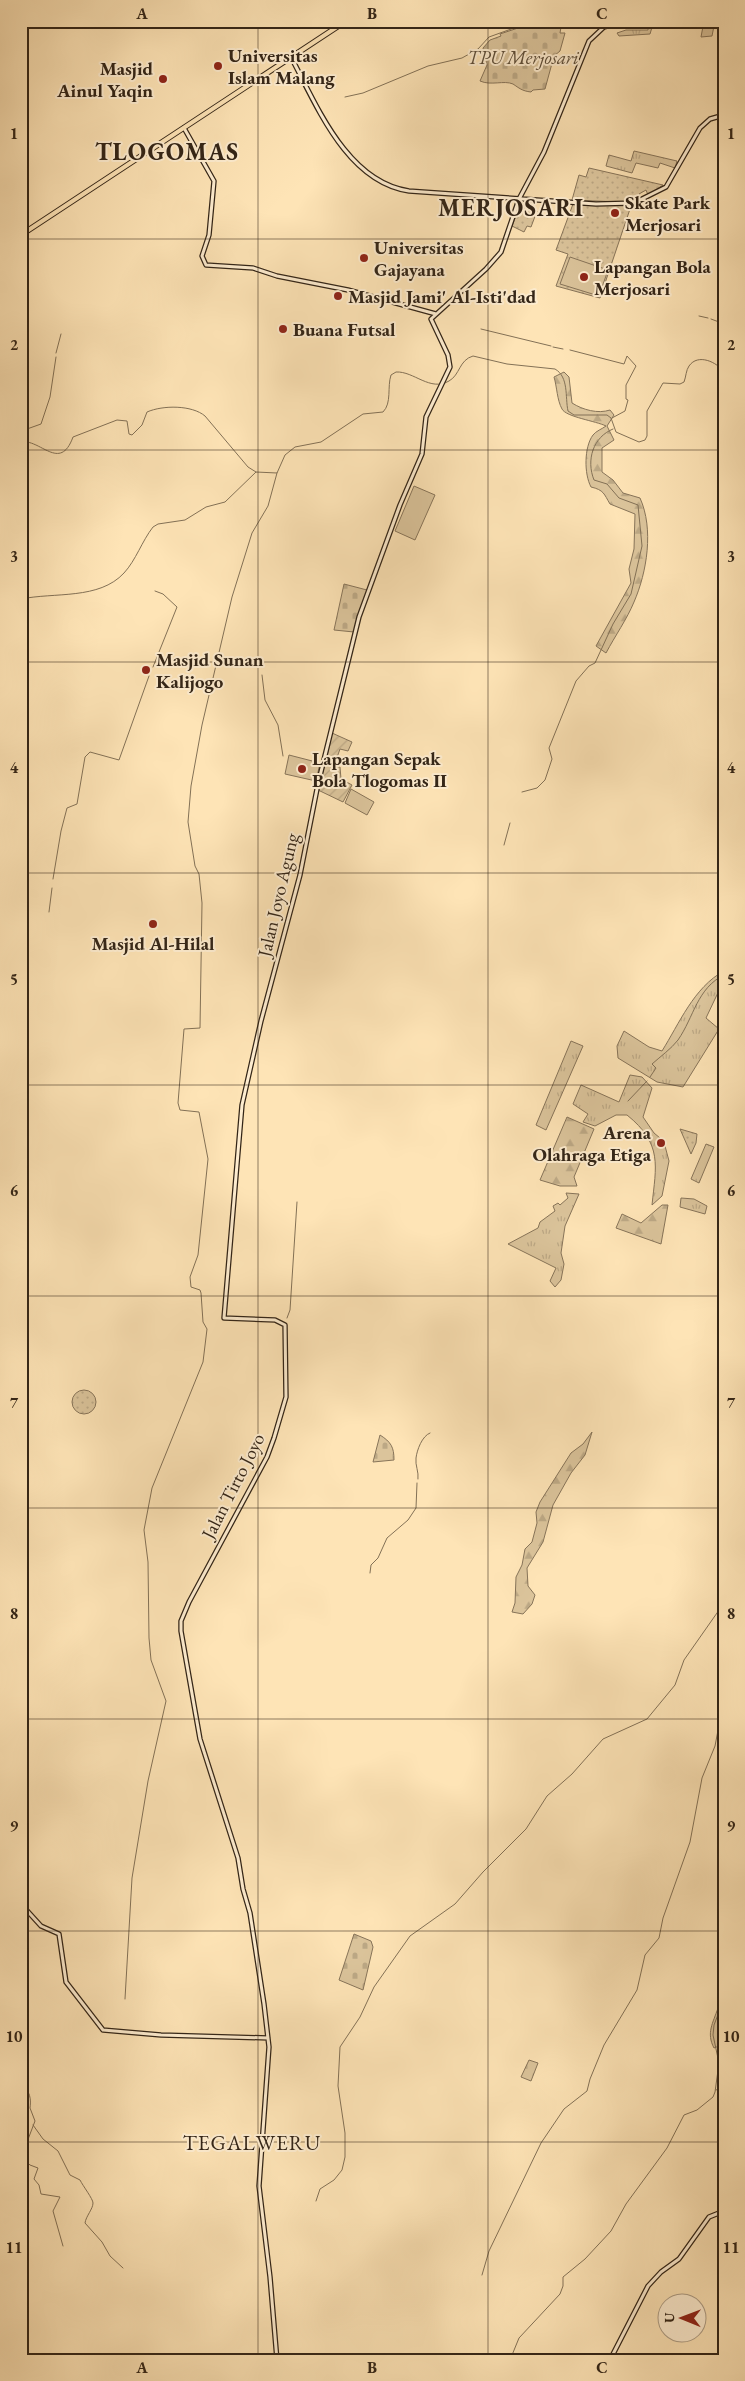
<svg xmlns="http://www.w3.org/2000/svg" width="745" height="2381" font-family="'EB Garamond',serif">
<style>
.grass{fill:url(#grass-tufts);stroke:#877459}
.forest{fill:url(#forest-firs);stroke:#877459}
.cemetery{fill:url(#cemetery-stones);stroke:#877459}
.park{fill:url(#park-dots);stroke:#877459}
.garden{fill:url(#garden-furrows);stroke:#877459}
.pitch{fill:#dbc49b;stroke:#877459}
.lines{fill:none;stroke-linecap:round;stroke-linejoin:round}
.stream{stroke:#837156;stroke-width:1}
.secondary-casing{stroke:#332517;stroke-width:5.5}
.primary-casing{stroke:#332517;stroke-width:6}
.secondary{stroke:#feedd0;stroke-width:3}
.primary{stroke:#fee4b6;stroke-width:4}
.grid{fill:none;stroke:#332517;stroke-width:1;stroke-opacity:0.55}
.poi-dot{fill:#8f2418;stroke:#feedd0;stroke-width:2}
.labels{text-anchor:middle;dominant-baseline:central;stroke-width:4;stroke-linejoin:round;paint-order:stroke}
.poi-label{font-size:19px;font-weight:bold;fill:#332517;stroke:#feedd0;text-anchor:start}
.park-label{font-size:19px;font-style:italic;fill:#5d4d38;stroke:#feedd0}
.street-label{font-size:19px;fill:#332517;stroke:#feedd0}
.quarter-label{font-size:21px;letter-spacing:1px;fill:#332517;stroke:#feedd0}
.district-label{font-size:24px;font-weight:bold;letter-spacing:1px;fill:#332517;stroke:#feedd0}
.neatline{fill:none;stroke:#332517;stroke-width:2}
.grid-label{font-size:16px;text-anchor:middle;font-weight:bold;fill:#332517}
</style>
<defs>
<pattern id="grass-tufts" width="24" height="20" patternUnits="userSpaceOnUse" patternTransform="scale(1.25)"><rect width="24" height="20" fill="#dbc49b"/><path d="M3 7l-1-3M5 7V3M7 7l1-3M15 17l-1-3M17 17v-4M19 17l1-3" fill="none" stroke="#bca885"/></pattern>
<pattern id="forest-firs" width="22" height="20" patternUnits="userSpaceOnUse" patternTransform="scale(1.25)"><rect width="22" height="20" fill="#dbc49b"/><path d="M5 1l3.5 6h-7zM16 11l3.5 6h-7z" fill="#bca885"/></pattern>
<pattern id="cemetery-stones" width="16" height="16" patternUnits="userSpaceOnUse" patternTransform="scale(1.25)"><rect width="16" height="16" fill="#dbc49b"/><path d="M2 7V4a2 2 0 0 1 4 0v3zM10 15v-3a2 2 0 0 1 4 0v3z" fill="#bca885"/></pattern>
<pattern id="park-dots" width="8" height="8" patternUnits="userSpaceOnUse" patternTransform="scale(1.25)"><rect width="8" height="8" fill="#dbc49b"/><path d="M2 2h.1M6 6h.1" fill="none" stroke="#bca885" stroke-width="1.8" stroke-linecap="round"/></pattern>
<pattern id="garden-furrows" width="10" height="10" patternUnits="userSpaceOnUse" patternTransform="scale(1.25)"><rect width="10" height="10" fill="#dbc49b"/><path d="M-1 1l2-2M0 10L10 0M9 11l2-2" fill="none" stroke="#bca885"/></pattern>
</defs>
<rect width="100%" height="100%" fill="#fee4b6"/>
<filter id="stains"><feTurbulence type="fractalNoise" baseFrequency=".004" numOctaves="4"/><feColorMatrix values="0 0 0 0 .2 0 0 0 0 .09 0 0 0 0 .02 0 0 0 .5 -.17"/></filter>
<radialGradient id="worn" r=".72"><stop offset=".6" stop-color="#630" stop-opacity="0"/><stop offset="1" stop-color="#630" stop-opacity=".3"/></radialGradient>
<!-- grass -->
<path class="grass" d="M704,21h11l-3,15 -11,1z
M648,24h5l-3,10 -31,2 -2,-3 9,-3h22z
M634,151l43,10 -2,7 -15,-5 -2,5 -22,-5 -4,10 -26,-7 3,-11 22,6z
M724,971v9l-18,38 13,11 -36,58 -26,-5 -39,-24 -1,-12 7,-15 25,16 13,4c17,-27 32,-64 62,-80z
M571,1041l12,5 -37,84 -10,-5z
M630,1075l12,2 10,11 -9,29 11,16 6,5 -3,2 4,8 4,-2 4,15 -7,35 -10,9c4,-39 11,-61 -25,-90h-11l-21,11 -12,-4 5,-8 -15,-10 8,-19 38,17z
M706,1144l8,3 -15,36 -8,-4z
M566,1193l13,1 -14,32 -4,27 3,11 -3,16 -6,7 -5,-6 6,-13 -48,-24 30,-16 2,-6 15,-11 -2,-5 5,-3 2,2 8,-7z
M681,1198l13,1 13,7 -2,8 -25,-7z"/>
<!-- forest -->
<path class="forest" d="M564,372l5,5 3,26c11,7 26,11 38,7l4,5 -7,11 7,14 -12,8v24l11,8 10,13 17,5c14,31 7,74 -6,104 -7,17 -19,34 -28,51l-10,-7 35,-63 -2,-14 5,-20 1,-35 -25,-10c-6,-10 -6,-14 -19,-17 -7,-13 -7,-40 2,-52 3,-4 9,-6 13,-9 -10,-5 -40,-9 -44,-17 -5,-9 -5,-22 -8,-32z
M567,1117l27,12 -20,48 3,9h-17l-20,-6z
M662,1205h6l-7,39 -45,-16 6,-14 19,9z
M592,1432l-7,23 -14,18 -18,32 -10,37 -16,26 1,18 7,9 -3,9 -9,10 -11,-2 3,-9 1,-26 6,-12 3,-16 7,-7 5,-19 -1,-11 4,-10 31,-49 12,-9z
M718,2008l6,3 -5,14 5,2v20l-5,-1 -5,2c-8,-15 -1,-25 4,-40z"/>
<!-- cemetery -->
<path class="cemetery" d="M527,21h35l-2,12h5l-5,18 -6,5 -9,33 -12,1 -2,2c-9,-1 -12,-4 -18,-8 -9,-4 -22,2 -33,-3l7,-16 -4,-17 7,-8 11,-4 -1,-2 18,-6z
M344,584l23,6 -13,42 -20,-2z
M380,1435c11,7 14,12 14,25l-21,2z
M354,1934l17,7 2,6 -10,43 -24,-10z
M529,2060l9,3 -7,18 -10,-4z"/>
<!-- park -->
<path class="park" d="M589,168l74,17 -15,10 -2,-5 -7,4 1,5 -20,3 -48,-2 7,-25 7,2z
M573,204l58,2 -31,92 -44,-12 12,-32 -12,-4z
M520,205l17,6 -6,16 -4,-1 -3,6 -12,-6z
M680,1129l17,5 -1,9 -5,11z
M72 1402a12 12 0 1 1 24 0a12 12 0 1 1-24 0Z"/>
<!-- garden -->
<path class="garden" d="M332,733l20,9 -4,9 -8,-2 -5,14 -9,-2z
M325,764l15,3 1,12 11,6 -9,17 -25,-12z"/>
<!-- pitch -->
<path class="pitch" d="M570,257l38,13 -9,26 -39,-12z
M414,486l21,9 -20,45 -20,-9z
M289,755l31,8 -4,18 -31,-7z
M351,789l23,13 -7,13 -22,-12z"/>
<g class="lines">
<!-- stream -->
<path class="stream" d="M345,97l18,-4 65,-27 34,-8 16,-9 11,-12 25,-9 11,-7
M699,316l9,2
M711,319l8,3
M722,323l2,1
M481,329l70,17
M553,347l10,2
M570,350l54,14 3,-8 9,10 -10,19v14l2,1 -3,11 -13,7
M56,353l5,-19
M22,441l5,-12 14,-5 9,-27 6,-40
M21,442c19,-4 39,31 52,-5l44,-17 10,1 2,13 3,1 10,-10 5,-13c16,-7 45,-7 58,4l43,51 8,5
M21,599c34,-7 78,1 103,-26 12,-13 18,-32 29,-46l5,-3 27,-4 21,-13 19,-5 31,-30 21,1 8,-18 10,-8 26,-5 42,-28 20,-2c9,-9 4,-25 8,-37l5,-3c18,-1 34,20 53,9 11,-6 10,-21 24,-25l34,8 48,5c14,8 10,28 13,42l6,4h33l4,3 5,14 23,10 6,-2 2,-4v-25l16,-28 17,1 4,-2c2,-5 2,-12 5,-16 9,-13 28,-4 35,6
M153,667l24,-60 -14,-13 -8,-3
M262,675l3,25 13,25 5,31
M522,792l15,-4 8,-8 7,-21 -3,-11 27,-67 13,-15 6,-3 18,-39 18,-30 11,-48 -4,-41 -19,-7 -12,-14 -13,-4c-8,-20 -1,-43 19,-51
M504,845l6,-22
M53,879l8,-48 6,-23 10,-4 8,-47 5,-5 29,8 30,-84
M49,912l3,-24
M650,1077l6,-9 -4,-4c9,-8 19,-15 26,-24 16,-23 19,-52 46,-65
M628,1101l19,-20
M287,1318l3,-8 7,-108
M418,1479c1,-7 -3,-14 -2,-21 1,-8 6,-22 14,-25
M370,1573l1,-8 7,-7 9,-20 21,-18 8,-12 1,-25
M21,1934l2,2 -2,10
M125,1999l7,-121 16,-97 18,-80 -15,-41 -2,-22 -1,-76 -4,-32 8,-42 51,-126 4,-33 -4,-7 -2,-29 -1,-3 -9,-3 -1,-10 8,-22 10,-96 -9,-47 -19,-2 -2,-7 6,-74 16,-1 2,-125 -3,-29 -4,-8 -7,-44 3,-36 11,-61 30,-128 20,-64 16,-27 9,-33
M21,2087c10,2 10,14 9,21l5,13 -8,21 -6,6
M716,2090l8,-3
M33,2125l10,14 15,12 12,24 10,5c3,6 13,19 13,23 0,6 -7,13 -8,20l17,19 8,14 13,12
M21,2157l9,8 8,3 -4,11 5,6 2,9 19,3 -7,14 10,35
M316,2201l4,-12 14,-9 8,-10 3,-13v-24l-7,-47 2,-39 20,-30 14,-30 36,-51 45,-32 28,-32 43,-43 21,-33 25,-22 31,-35 44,-20 28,-34 9,-25 40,-57
M482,2275l7,-24 52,-108 23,-34 23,-18 3,-12 14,-34 33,-55 8,-35 14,-17 4,-20 27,-76 12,-64 13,-32 9,-47
M510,2360l9,-22 41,-44 3,-8v-9l22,-18 26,-28 15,-27 41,-56 17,-33 13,-5 16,-13 2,-5 4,-29 -6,-28 1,-10 10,-26"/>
<!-- secondary casing -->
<g class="secondary-casing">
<path id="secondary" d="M291,57c26,49 56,125 118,134l187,13 38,-1 32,-16 34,-59 10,-9 14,-4
M184,128l30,53 -5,54 -7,21 4,9 47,3 24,8 71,14 88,24
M21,1904l20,22 18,8 7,48 37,48 58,5 107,3
M277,2360l-7,-83 -11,-91 10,-139 -5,-43 -14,-91 -7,-24 -5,-31 -38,-119 -19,-108v-10l8,-19 78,-145 7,-19 12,-41 -1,-72 -10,-5 -51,-2 18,-213 19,-84 39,-146 18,-91 41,-167 41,-112 22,-51 4,-37 24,-50 -2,-12 -17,-36 55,-50 15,-17 18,-53 25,-47 45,-111 15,-14 20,-6
M610,2360l38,-74 13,-14 18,-13 30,-42 15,-6"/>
</g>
<!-- primary casing -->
<g class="primary-casing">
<path id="primary" d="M21,235l325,-214"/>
</g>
<!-- secondary -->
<use href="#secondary" class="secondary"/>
<!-- primary -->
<use href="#primary" class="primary"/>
</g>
<!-- grid -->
<path class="grid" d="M258,21v2339M488,21v2339M21,239h703M21,450h703M21,662h703M21,873h703M21,1085h703M21,1296h703M21,1508h703M21,1719h703M21,1931h703M21,2142h703"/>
<!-- markers -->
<g class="poi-dot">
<circle cx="218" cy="66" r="5"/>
<circle cx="163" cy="79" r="5"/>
<circle cx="615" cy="213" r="5"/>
<circle cx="364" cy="258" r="5"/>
<circle cx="584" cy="277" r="5"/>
<circle cx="338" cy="296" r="5"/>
<circle cx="283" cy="329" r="5"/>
<circle cx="146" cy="670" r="5"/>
<circle cx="302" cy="769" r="5"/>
<circle cx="153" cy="924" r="5"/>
<circle cx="661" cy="1143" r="5"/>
</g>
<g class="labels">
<!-- poi labels -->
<g class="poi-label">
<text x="228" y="55">Universitas<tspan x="228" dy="22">Islam Malang</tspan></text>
<text x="153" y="68" text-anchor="end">Masjid<tspan x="153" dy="22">Ainul Yaqin</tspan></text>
<text x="625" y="202">Skate Park<tspan x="625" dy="22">Merjosari</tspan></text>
<text x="374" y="247">Universitas<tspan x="374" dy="22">Gajayana</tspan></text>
<text x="594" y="266">Lapangan Bola<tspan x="594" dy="22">Merjosari</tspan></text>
<text x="348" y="296">Masjid Jami' Al-Isti'dad</text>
<text x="293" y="329">Buana Futsal</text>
<text x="156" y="659">Masjid Sunan<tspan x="156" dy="22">Kalijogo</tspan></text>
<text x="312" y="758">Lapangan Sepak<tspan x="312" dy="22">Bola Tlogomas II</tspan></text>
<text x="153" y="943" text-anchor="middle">Masjid Al-Hilal</text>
<text x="651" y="1132" text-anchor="end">Arena<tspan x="651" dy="22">Olahraga Etiga</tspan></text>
</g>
<!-- park labels -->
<g class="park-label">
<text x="523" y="57">TPU Merjosari</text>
</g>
<!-- street labels -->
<g class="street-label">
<text transform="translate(278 895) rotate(-77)">Jalan Joyo Agung</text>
<text transform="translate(233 1486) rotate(-63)">Jalan Tirto Joyo</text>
</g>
<!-- quarter labels -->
<g class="quarter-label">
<text x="252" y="2142">TEGALWERU</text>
</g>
<!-- district labels -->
<g class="district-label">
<text x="167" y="151">TLOGOMAS</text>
<text x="511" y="207">MERJOSARI</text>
</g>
</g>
<!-- margin -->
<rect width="745" height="2381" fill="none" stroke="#fee4b6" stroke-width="55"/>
<!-- north arrow -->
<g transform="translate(682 2318) rotate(271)"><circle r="24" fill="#feedd0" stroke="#ad9d86"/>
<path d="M0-4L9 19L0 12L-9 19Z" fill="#8f2418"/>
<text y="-8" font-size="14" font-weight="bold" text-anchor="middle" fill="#332517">U</text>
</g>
<rect x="28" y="28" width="690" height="2326" class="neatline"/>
<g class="grid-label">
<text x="142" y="19">A</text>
<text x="372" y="19">B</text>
<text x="602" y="19">C</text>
<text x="14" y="139">1</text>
<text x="731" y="139">1</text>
<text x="14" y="350">2</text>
<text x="731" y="350">2</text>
<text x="14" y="562">3</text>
<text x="731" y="562">3</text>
<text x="14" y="773">4</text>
<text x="731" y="773">4</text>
<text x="14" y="985">5</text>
<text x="731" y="985">5</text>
<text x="14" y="1196">6</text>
<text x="731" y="1196">6</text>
<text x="14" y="1408">7</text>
<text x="731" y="1408">7</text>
<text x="14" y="1619">8</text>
<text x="731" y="1619">8</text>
<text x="14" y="1831">9</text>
<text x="731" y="1831">9</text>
<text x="14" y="2042">10</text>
<text x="731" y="2042">10</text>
<text x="14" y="2253">11</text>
<text x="731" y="2253">11</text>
<text x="142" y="2373">A</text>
<text x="372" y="2373">B</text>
<text x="602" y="2373">C</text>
</g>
<rect width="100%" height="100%" filter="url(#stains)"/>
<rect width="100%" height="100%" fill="url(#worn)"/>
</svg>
